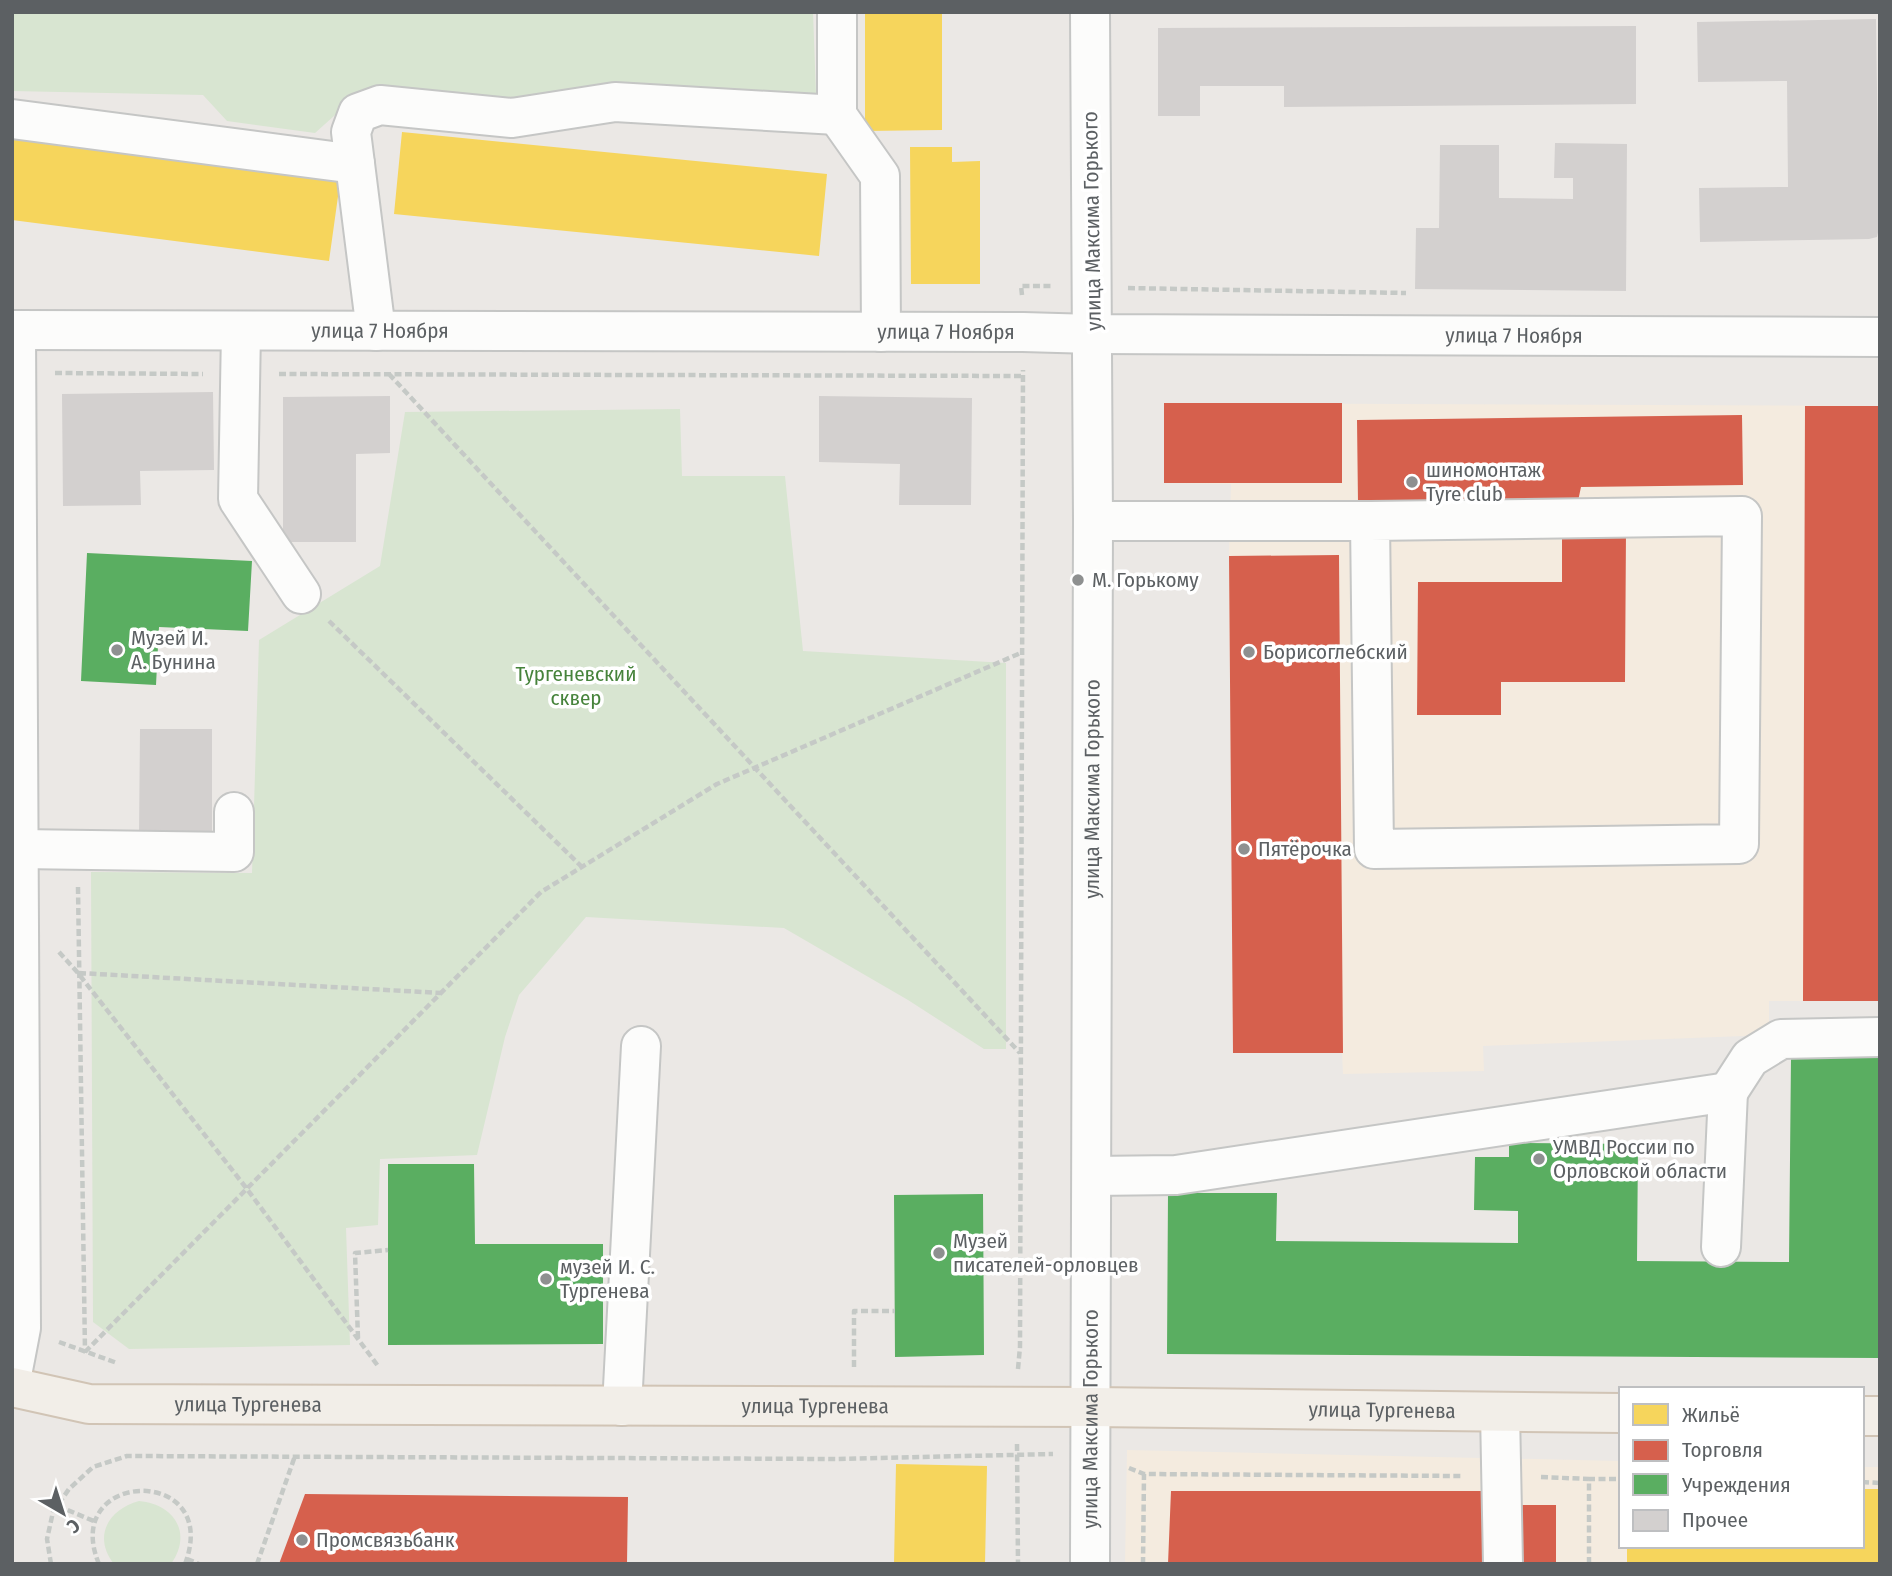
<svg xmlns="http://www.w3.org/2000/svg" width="1892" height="1576" font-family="'Fira Sans Condensed',sans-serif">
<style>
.commercial{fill:#f4ebdf}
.green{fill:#d8e5d1}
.homes{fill:#f6d55c}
.shops{fill:#d6604d}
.public{fill:#5aae61}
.building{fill:#d3d0cf}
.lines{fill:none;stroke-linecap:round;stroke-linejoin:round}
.minor-casing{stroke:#c5c6c5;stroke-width:42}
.major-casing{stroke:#d1c4b5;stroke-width:42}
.path{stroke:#c5c9c6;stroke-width:4.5;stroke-dasharray:7 3.5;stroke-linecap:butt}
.minor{stroke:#fcfcfb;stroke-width:38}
.major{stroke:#f2eee8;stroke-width:38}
.poi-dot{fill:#8e9090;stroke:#fff;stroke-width:2.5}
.labels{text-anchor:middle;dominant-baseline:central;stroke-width:7;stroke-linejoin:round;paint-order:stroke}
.street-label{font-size:21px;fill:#5c6063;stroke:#fff}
.poi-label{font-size:21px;fill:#5c6063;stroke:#fff;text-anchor:start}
.park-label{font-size:21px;fill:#46833b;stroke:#fff}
</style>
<rect width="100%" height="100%" fill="#ebe8e5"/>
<!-- commercial -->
<path class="commercial" d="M1164,403l716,3v595h-111v34l-286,11 1,25 -141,3 -1,-21h-109l-4,-497 2,-72 -67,-1z
M1127,1450l494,11v85h241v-79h18v97h-755z"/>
<!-- green -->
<path class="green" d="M12,12h801l3,82 -208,-11 -103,18 -142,-11 -48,43 -88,-12 -24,-26 -191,-4z
M680,409l2,67h103l18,175 203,12v386h-22l-76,-49 -124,-72 -198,-11 -67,78 -14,42 -28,118 -97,4 -2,66 -32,3 4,117 -221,4 -36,-27 -2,-450 161,1 7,-233 121,-74 25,-154z
M139,1501c35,3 54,32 32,63h-57c-22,-28 -5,-55 25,-63z"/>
<!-- homes -->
<path class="homes" d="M865,12h77v118l-77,1z
M402,132l425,42 -8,82 -425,-42z
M12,139l328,43 -11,79 -317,-41z
M910,147h42v15l28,-1v123h-69z
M896,1464l91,2 -2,98h-91z
M1862,1489h18v75h-253v-18h235z"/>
<!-- shops -->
<path class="shops" d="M1164,403h178v80h-178z
M1805,406h75v595h-77z
M1742,415l1,70 -162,2 -3,14 -220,2 -1,-83z
M1562,530h64l-1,152h-124v33h-84l1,-133h144z
M1339,555l4,498h-110l-4,-497z
M1171,1491h315v73h-318z
M305,1494l323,3 -1,67h-348z
M1512,1505h44v59h-44z"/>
<!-- public -->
<path class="public" d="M87,553l165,8 -4,70 -89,-4 -3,58 -75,-4z
M1791,1057l89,1v300l-713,-4 1,-161h109l-1,48 242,2v-32l-44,-1 1,-53h34v-14l129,1 -1,117 152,1z
M388,1164h86l1,80h128v100l-215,1z
M983,1194l1,161 -89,2 -1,-162z"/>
<!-- building -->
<path class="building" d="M1876,19l3,209 -2,9 -8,2 -169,3 -1,-54 89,-1 -1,-106 -89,1 -1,-60z
M1636,26v78l-352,3v-21h-84v30h-42v-88z
M1555,143l72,1 -1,147 -211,-2 1,-61h23l1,-83h59v53l74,1v-21h-19z
M213,392l1,78 -74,1 1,34 -78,1 -1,-112z
M390,396v57l-34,1v88h-73v-145z
M819,396l153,2 -1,107h-72l1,-41 -81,-2z
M140,729h72v108h-73z"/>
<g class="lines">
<!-- minor casing -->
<g class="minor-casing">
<g id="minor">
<path d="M837,12v103l43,61 1,156"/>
<path d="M12,119l343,45"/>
<path id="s1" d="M12,330l1011,2 70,2 787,3"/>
<path d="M241,331l-3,168 63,95"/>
<path d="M376,331l-25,-199 7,-19 22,-8 132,13 103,-16 222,13"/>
<path d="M1093,521h277l372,-5 -3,328 -365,5 -4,-328"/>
<path d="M19,849l215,3v-40"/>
<path d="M1728,1092l22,-34 31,-19 99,-2"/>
<path d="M1092,1176l84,-1 552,-83 -7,155"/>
<path d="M12,1375l9,-47 -5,-998"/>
<path d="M622,1406l19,-360"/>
<path d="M1500,1412l3,152"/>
<path id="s2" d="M1090,1564l3,-1043 -3,-509"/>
</g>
</g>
<!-- major casing -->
<g class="major-casing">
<g id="major">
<path id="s3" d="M12,1387l77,17 1002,3 530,6"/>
<path d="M1862,1416h18"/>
</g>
</g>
<!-- path -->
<path class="path" d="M1128,288l278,5
M1022,295l-1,-9h32
M55,373l148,1
M279,374l744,2
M389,374l631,679
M329,621l253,246
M78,887l7,464
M59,952l19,21 169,216 131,177
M79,973l362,20
M358,1338l-3,-85 33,-3
M59,1342l58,21
M85,1352l456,-460 176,-108 306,-132
M854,1367v-56h41
M1018,1369l2,-22 3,-977
M1017,1444l1,120
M1129,1468l15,6 318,2
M1541,1477l48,2
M1862,1482l18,1
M58,1506l38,16
M187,1559l12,5
M51,1564l-4,-25 6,-27 16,-23 24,-22 34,-11 709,3 217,-5
M99,1564c-40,-95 124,-100 86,0
M257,1564l38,-108
M1143,1564l1,-90
M1589,1564v-85h32"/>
<!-- minor -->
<use href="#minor" class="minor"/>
<!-- major -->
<use href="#major" class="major"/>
</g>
<!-- markers -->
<g class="poi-dot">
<circle cx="1412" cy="482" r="7"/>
<circle cx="1078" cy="580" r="7"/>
<circle cx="117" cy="650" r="7"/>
<circle cx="1249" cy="652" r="7"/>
<circle cx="1244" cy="849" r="7"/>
<circle cx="1539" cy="1159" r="7"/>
<circle cx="939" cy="1253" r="7"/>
<circle cx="546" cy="1279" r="7"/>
<circle cx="302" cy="1540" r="7"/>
</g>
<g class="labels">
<!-- street labels -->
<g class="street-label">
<text transform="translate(1092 221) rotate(-91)">улица Максима Горького</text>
<text stroke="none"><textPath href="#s1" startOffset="368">улица 7 Ноября</textPath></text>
<text stroke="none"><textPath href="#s1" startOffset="934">улица 7 Ноября</textPath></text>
<text stroke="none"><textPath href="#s1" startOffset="1502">улица 7 Ноября</textPath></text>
<text stroke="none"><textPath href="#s2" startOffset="775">улица Максима Горького</textPath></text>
<text stroke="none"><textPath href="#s3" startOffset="238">улица Тургенева</textPath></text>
<text stroke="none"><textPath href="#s3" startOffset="805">улица Тургенева</textPath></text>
<text stroke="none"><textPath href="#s3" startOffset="1372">улица Тургенева</textPath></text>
<text stroke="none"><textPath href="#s2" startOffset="145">улица Максима Горького</textPath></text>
</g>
<!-- poi labels -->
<g class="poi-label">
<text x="1426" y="470">шиномонтаж<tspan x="1426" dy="24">Tyre club</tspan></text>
<text x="1092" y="580">М. Горькому</text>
<text x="131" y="638">Музей И.<tspan x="131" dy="24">А. Бунина</tspan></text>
<text x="1263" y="652">Борисоглебский</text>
<text x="1258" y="849">Пятёрочка</text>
<text x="1553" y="1147">УМВД России по<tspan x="1553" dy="24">Орловской области</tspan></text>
<text x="953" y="1241">Музей<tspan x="953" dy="24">писателей-орловцев</tspan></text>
<text x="560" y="1267">музей И. С.<tspan x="560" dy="24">Тургенева</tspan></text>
<text x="316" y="1540">Промсвязьбанк</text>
</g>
<!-- park labels -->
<g class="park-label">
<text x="576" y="674">Тургеневский<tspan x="576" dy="24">сквер</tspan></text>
</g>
</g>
<!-- border -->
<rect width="1892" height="1576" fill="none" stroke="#5c6063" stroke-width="28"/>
<!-- legend -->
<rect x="1619" y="1387" width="245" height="161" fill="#ffffff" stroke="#bebfc1" stroke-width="2"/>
<rect x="1633" y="1404" width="35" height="21" fill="#f6d55c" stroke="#bebfc1" stroke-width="2"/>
<text x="1682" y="1422" font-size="21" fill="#5c6063">Жильё</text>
<rect x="1633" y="1440" width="35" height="21" fill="#d6604d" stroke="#bebfc1" stroke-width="2"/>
<text x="1682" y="1457" font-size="21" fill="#5c6063">Торговля</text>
<rect x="1633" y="1474" width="35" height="21" fill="#5aae61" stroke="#bebfc1" stroke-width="2"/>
<text x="1682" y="1492" font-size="21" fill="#5c6063">Учреждения</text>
<rect x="1633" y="1510" width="35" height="21" fill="#d3d0cf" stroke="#bebfc1" stroke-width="2"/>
<text x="1682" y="1527" font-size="21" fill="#5c6063">Прочее</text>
<!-- north arrow -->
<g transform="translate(63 1513) rotate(141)" stroke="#ffffff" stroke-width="5" paint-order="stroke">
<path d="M0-5L12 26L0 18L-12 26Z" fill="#5c6063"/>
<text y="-10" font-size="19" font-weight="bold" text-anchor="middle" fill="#5c6063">С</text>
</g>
</svg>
